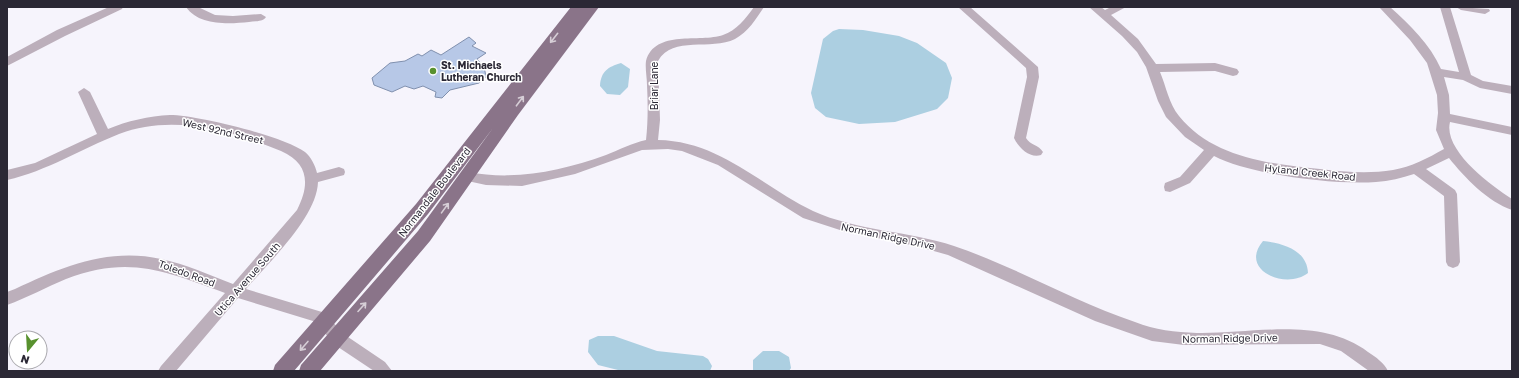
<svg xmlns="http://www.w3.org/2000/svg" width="1519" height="378" font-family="'Golos Text',sans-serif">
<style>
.water{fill:#accfe1}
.building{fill:#b7c8e7;stroke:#8090ae}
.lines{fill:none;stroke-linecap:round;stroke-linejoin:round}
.minor{fill:#bcafbb;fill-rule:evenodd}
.major{fill:#8a7489;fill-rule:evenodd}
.oneway{stroke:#d6ced6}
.poi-dot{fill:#58912e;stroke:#fff;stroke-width:1.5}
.labels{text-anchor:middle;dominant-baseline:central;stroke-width:3;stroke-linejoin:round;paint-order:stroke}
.poi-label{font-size:10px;font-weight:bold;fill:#2b2835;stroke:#fff;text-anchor:start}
.street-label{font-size:10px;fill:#2b2835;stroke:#fff}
</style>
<rect width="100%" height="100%" fill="#f6f4fc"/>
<!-- water -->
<path class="water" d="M839,29l24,1 36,6 18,7 29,20 6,15 -4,20 -11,11 -42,13 -36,2 -33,-7 -11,-9 -4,-15 12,-54 10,-8z
M621,63l9,6 -2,18 -8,8 -13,-1 -7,-8c1,-15 8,-19 21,-23z
M1263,241c20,2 44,9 45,32 -21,17 -70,-2 -45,-32z
M598,336h16l43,15 46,5 5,3 4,7 -2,5h-88l-24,-6 -10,-13 1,-12z
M763,351h16l10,6 2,11 -2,3h-36v-11z"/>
<!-- building -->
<path class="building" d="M469,37l7,6 -4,3 14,7 -9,6 7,7 2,11 -7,6 -29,7 -8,8 -7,-1 1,-5 -13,-6 -9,3 -9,-3 -13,6 -18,-7 -2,-7 18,-15 15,-2 13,-7 4,2 9,-6 10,5z"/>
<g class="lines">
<!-- minor -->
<path class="minor" d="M109,7h14l-1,2 -57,27 -58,30v-9l50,-27z
M186,7h12l17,8 18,1 28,-2 5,3c-3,5 -11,4 -17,5 -20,2 -50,4 -63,-15z
M754,7h10c-8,12 -16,25 -29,32 -24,12 -62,-4 -77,22l2,59 -2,20c62,1 103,46 155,71 44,20 96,20 141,35 62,21 119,55 181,76 20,8 40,10 62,11 56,1 123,-17 171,19 8,5 16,11 20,19h-19l-28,-20 -21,-7 -136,1 -32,-4 -57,-20 -147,-66 -32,-9 -73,-15 -40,-13 -85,-53 -36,-14 -14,-2 -26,1 -67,24 -53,12 -36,-1 -23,-5 -1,-3 1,-3 5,-2c47,9 93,-1 138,-17 13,-5 26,-12 40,-15 2,-18 2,-36 1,-55 0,-7 -2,-17 -1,-24 9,-32 54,-18 77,-26 13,-4 23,-17 31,-28z
M958,7h12l68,60 1,10 -13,61c4,7 13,7 17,14l-2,3c-11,4 -23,-8 -27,-17l13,-61 -1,-9z
M1089,7h12l4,3 6,-3h15l-15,8 27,24 18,25 59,-1 22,6 2,3 -2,3 -4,1 -18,-5 -55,1c6,14 9,32 19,44 34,42 91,48 141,53 24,3 49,5 73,1 18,-3 35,-12 51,-21l-8,-19 2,-17 -1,-18 -10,-32 -17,-23 -31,-33h11c20,18 40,37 51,62l18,3 -19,-65h10l21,68 12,6 29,5v8l-32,-6 -17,-8 -19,-3 5,18 1,19 62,13v8l-62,-13c-7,28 40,63 62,77v11c-24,-8 -48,-33 -63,-52l-23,11 29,21 2,4 3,68 -2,4 -5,2 -5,-2 -2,-4 -2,-66 -30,-22c-12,4 -25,7 -38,8 -42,3 -125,-7 -162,-26l-24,27 -20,9 -5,-1 -1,-4 1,-4 15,-6 24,-27 -19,-13 -19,-20 -8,-16 -12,-34 -9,-15 -15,-16z
M1456,7l33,2 1,2 -5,3 -24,-4z
M84,88l6,4 18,37c19,-8 41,-13 62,-14 27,0 113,21 135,37 6,5 10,13 12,21l22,-6 5,2 1,3 -1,3 -26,7c-1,35 -49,80 -72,107l76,23 26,25 37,25 7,9h-18l-36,-24 -25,-26 -75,-23 -62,73h-18l3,-5 64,-73c-60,-22 -96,-38 -159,-14 -20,8 -39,19 -59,26v-13l8,-3c46,-22 94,-42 146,-30 25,5 48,16 72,25l64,-74c13,-25 12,-47 -16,-59 -51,-21 -109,-37 -162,-17 -38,15 -72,37 -112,46v-10l28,-7 62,-29 -19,-42z"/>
<!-- major -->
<path class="major" d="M571,7h14l-21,27 21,-27h14l-81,108 -88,126 -110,130h-21l2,-6 117,-134 75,-103 -65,86 -134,157h-21l2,-6 141,-161z"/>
</g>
<!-- one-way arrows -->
<defs><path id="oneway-shaft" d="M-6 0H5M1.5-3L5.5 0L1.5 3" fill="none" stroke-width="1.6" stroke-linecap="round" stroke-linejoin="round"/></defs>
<g class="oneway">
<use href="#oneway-shaft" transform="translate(554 38) rotate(128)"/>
<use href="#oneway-shaft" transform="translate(520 101) rotate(-53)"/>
<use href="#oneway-shaft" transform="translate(445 208) rotate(-54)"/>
<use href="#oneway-shaft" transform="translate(362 307) rotate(-48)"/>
<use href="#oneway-shaft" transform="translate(304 346) rotate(131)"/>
</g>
<!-- markers -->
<circle class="poi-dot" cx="433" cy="71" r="4"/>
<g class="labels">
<!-- poi labels -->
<g class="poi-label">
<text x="441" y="65">St. Michaels<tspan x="441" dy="12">Lutheran Church</tspan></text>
</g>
<!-- street labels -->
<g class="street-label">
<text transform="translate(654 86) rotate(-90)">Briar Lane</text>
<text transform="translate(223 131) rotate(13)">West 92nd Street</text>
<text transform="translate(1310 172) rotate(6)">Hyland Creek Road</text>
<text transform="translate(434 192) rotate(-52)">Normandale Boulevard</text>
<text transform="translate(888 236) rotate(12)">Norman Ridge Drive</text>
<text transform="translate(187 273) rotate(20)">Toledo Road</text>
<text transform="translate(247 279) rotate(-49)">Utica Avenue South</text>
<text transform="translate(1230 338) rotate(-1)">Norman Ridge Drive</text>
</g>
</g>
<!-- border -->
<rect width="1519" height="378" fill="none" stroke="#2b2835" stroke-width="16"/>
<!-- north arrow -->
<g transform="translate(28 350) rotate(198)"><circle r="19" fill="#ffffff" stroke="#aaa9ae"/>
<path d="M0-3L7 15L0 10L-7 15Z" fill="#58912e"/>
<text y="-6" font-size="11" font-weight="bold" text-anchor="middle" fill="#2b2835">N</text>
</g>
</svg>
